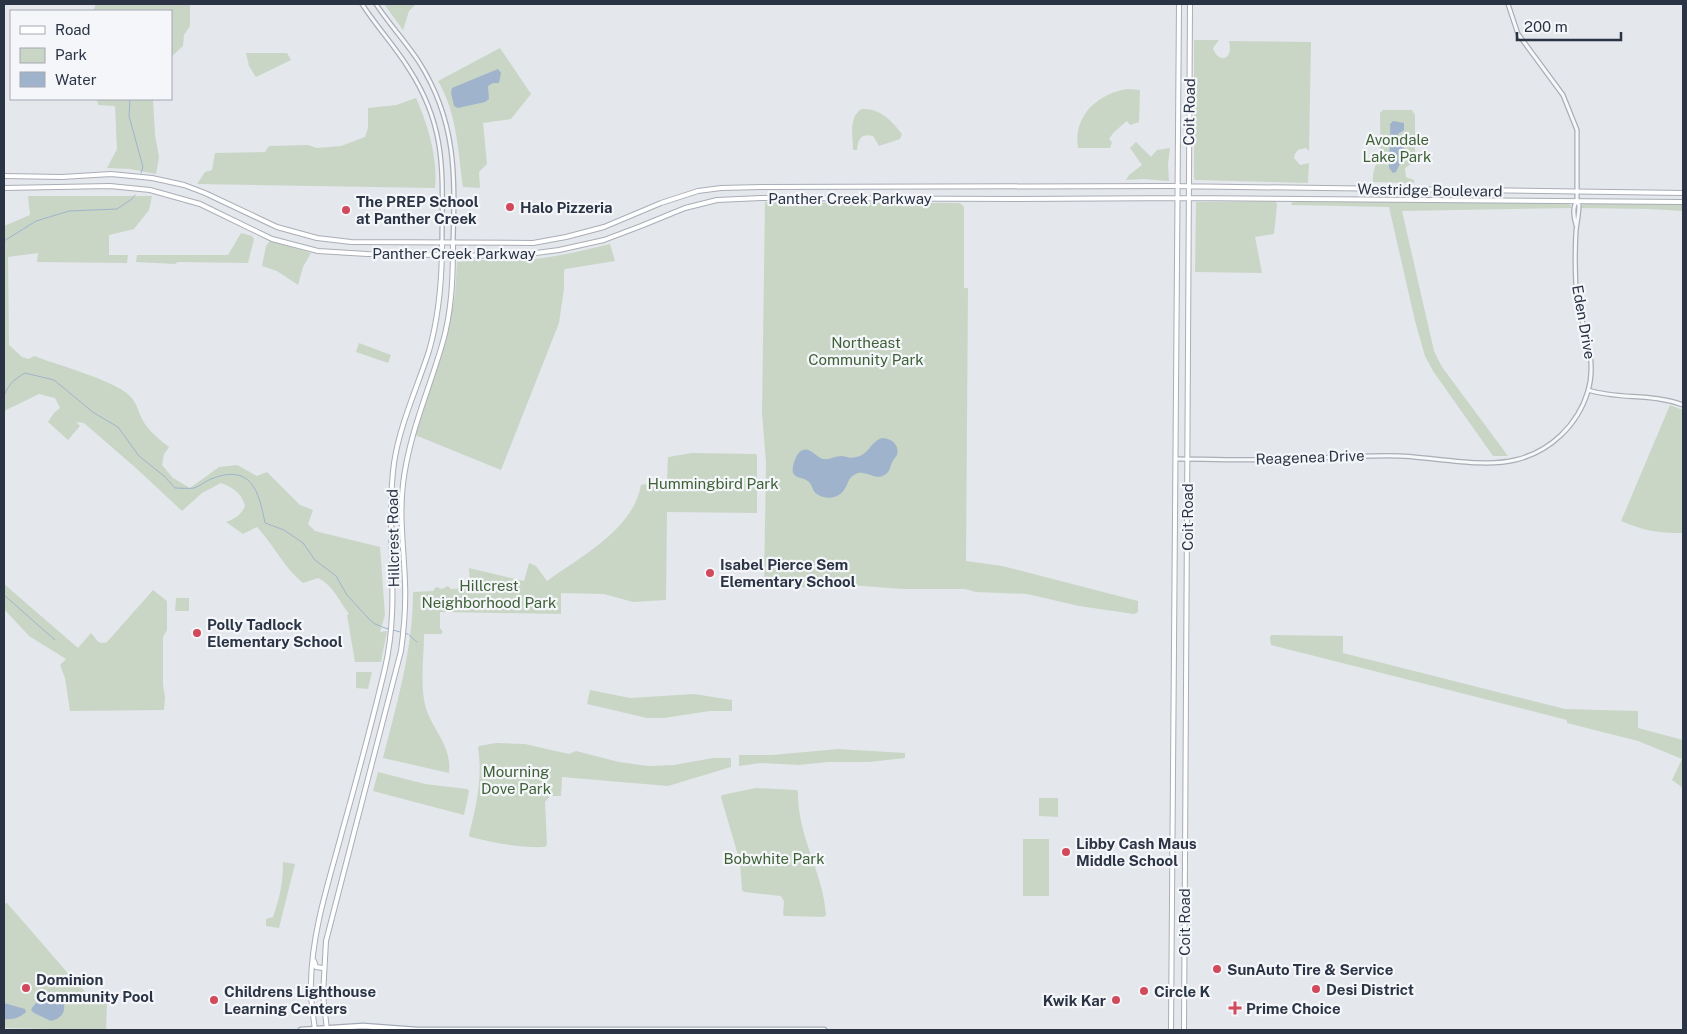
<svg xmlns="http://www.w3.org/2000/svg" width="1687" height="1034" font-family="'Public Sans',sans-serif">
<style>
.green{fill:#c9d6c5}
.water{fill:#9fb4cc}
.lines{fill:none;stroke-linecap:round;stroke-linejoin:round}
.stream{stroke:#9fb4cc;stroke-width:1}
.tertiary-casing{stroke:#a9aeb7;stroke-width:5.5}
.secondary-casing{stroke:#a9aeb7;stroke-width:6}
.primary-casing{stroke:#a3abb8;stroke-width:7}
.tertiary{stroke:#f7f8fa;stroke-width:3}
.secondary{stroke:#fff;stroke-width:4}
.primary{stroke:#fff;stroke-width:4.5}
.poi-dot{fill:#d1495b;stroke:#f4f6f9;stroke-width:2}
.labels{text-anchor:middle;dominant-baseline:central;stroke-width:4.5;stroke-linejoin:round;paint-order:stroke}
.street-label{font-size:15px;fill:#2b3445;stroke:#f4f6f9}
.park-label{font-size:15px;fill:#3f6138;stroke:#f4f6f9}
.poi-label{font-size:15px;font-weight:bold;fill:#2b3445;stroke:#f4f6f9;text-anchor:start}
</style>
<rect width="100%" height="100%" fill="#e4e7ec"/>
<!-- green -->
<path class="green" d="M96,4h94v22l-6,9 -1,11 -12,11v-46h-78z
M384,4h32l-7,7 -6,19z
M1194,40h25l-6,8c5,16 21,13 16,-7l82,1 -2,109 -3,-3 -8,2 -3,4 -1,4 6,7 9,-2 -1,20 -113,-3 -1,-3z
M500,48l31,46 -20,25 -28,4 4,41 -8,8 1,16 -17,-1c-5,-36 -6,-74 -25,-106z
M246,53h41l4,7 -35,17 -7,-11z
M1127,89l13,1 -1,32 -9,3 -3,-4 -13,11 -5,7 3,3 -2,6h-32c-5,-32 19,-54 49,-59z
M416,98c12,27 22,60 19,90l-238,-4 8,-12 7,-2 3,-17 50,-1 4,-6 39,-1 9,3 24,-2 24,-9 3,-9v-20l28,-3z
M97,99h56l2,36 4,22 -3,17 -26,-5 -23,-1 10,-19 -2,-43 -17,-1z
M862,109c18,-1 30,12 40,25l-2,5 -21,7 -6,-10c-12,-3 -15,3 -16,14h-4c0,-13 -5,-34 9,-41z
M1383,110h29l3,5v46l-10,7 1,9 8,3v3l-41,-1c-1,-11 4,-18 6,-28 2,-13 1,-27 1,-41z
M1136,142l15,15 6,-7 13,-2 -2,16 1,17 -26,-2 -17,1 3,-5 13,-10 -12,-17z
M28,196h124l-3,14 -15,19 -25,6v20h19l-1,8 -90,-1 1,-9 -30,4 1,88 13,12 7,2 5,-3c21,8 82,25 96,40 7,7 8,15 12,23 6,12 17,20 27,28l-5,7 -2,11 11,13 17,10 29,-21 18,-2 20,11 10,-4 33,33 13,5 -5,14 7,7 65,16 5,68 -5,17 7,-1 -6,31h-26l-8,-47 2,-1c-10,-13 -16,-29 -31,-36l-15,5c-19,-15 -29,-38 -46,-56l-14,7 -17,-12c10,-4 15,-7 19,-16 -4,-14 -12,-18 -24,-23l-19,10 -20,18 -45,-42 -53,-46 -8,-1 4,4 -12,14 -20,-18 6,-9 6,-5 -5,-10 -16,-4 -35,17v-185l26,-11z
M1293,200l275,3 2,2 2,3 -170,3 32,140 8,16 66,89h-15l-60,-85 -8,-15 -10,-35 -26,-114 -98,-2z
M1276,201l1,4 -3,29 -19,3 7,36 -67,-1 1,-70z
M765,202l195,1 4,4v81h4l-2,273 36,5 136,35v11l-4,2 -55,-8 -52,-12 -51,-2 -11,-3h-62l-53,-4 -66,3 -20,-2 2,-124 -4,-49z
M1585,203l98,1v7l-35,-2 -67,-1v-2z
M241,233l11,3 2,3 -6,24 -70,-1 -3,2 -39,-2 1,-7h91z
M270,241l41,12 -8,14 -5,18 -21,-14 -15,-5 4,-20z
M610,244l5,17 -50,8 -1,2v17l-5,35 -58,147 -86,-35 31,-94 9,-47 2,-32c22,-4 44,0 66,-2 29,-2 58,-9 87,-16z
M359,343l32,12 -3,8 -32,-11z
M1670,405l13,5v123c-26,0 -38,-2 -62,-12z
M692,453l64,1 1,2v57l-90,-1 -1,88 -33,2 -29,-8 -43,-1v21l-121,-2v16l3,4 -2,2h-17c0,23 -4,48 1,71 7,26 27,39 24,68l-66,-15c14,-55 30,-109 30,-166l20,-1 3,-4 6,2 6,-3 3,3 19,-1 -1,-20 55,13 5,-18 7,3 11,15c34,-25 86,-51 94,-96l26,-4 1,-24z
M4,584l74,64 13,-15c5,5 7,13 16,9l46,-52 14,11v29l-4,7v48l2,13 -1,12 -94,1 -5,-33 -5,-13 6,-6 -37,-23 -25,-27z
M176,598h13v13h-14z
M1271,635l72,1v17l222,56 73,2v17l45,12v48l-11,-8 10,-21 -44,-18 -71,-18v-3l-296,-75 -1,-7z
M356,672h16l-4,17 -12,-1z
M590,690l40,8 64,-4 38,6v11h-22l-46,7h-17l-60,-14z
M496,743l29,1 44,10 7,-3 43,11 29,4 26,-1 39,-7h18v9l-63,19 -106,-9 -1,19h-11l-5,6 2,43 -2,2c-26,1 -50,-4 -75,-10l-1,-2c7,-28 14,-57 9,-87l1,-2z
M838,749l67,4v5l-36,4h-41l-29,3 -38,-2 -22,3v-11h33z
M378,772l47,12 42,5 2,2 -5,24 -91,-24z
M756,788l40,2 2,1c-1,46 25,80 28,124l-2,2 -39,-1 -2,-1 1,-14 -3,-5 -37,-4 -2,-2 -2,-28 -19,-65 1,-2z
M1039,798h19v19l-19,-1z
M1023,839h26v57h-26z
M283,862l12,2 -16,64 -13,-2v-7l7,-2c7,-21 10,-33 10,-55z
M7,903l72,83 14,12 14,4 -1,28 -102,-2v-124z"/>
<!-- water -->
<path class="water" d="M498,69l3,4 -2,10h-6l-5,3 1,13 -4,3 -27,6 -4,-2 -3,-13 1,-5z
M1393,121l11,2v7l-6,4v3c13,13 3,23 -2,35l-3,1 -4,-5c0,-14 2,-29 1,-44z
M882,438c9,0 18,7 15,17 -2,3 -5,6 -6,10 -1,3 -2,7 -5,9 -11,9 -21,-7 -32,1 -6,3 -6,10 -10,15 -6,9 -19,10 -27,4 -5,-3 -4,-8 -8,-12 -5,-5 -13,-3 -16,-9 -2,-6 4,-22 10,-23 7,-3 13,7 20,9 7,1 12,-3 18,-3 5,0 9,3 15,1 13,-2 15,-16 26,-19z
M51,992l11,6c5,11 2,20 -11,23l-17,-8 -3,-3c3,-7 14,-15 20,-18z
M4,1003l21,6 1,3c-7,6 -13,8 -22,7z"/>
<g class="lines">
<!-- stream -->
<path class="stream" d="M130,99l-1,17 14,51 -2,6
M4,241l32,-20 33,-10 48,-2 15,-10 3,-4
M4,396c4,-12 11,-17 21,-23l29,7 40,33 24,14 21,29 25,20 11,12c6,0 13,1 19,0 6,-2 12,-7 17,-9 40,-16 48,12 54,44l19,7 19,13 12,17 21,16 11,19 22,24 6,5 10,4 23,6
M4,595l51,45
M409,635l8,7"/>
<!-- tertiary casing -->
<g class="tertiary-casing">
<path id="tertiary" d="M362,4c14,22 33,42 47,65 39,60 33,107 33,174
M376,4c13,20 30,38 43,58 38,60 36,114 34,181
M1576,225c-2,-7 -4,-18 1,-24
M1588,390c32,10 63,3 95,15
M1176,459c39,0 78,2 117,0 35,-1 70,-4 106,-3 34,1 84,12 116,4 35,-8 63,-35 73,-69 11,-37 -10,-68 -12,-104 -1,-18 -1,-38 0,-56 1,-9 3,-17 3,-26l-2,-4v-71l-14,-35 -45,-61 -10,-30"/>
</g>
<!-- secondary casing -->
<g class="secondary-casing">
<path id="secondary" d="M4,176l58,1 49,-3 41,4 32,7 21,8 72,34 40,11 34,4 182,1 33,-6 38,-10 57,-24 37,-12 23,-3 40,-1 409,-1 513,7
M4,188l106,-2 40,4 50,14 72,35 46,12 49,3 75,1 71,1 46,-6 45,-10 37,-14 44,-18 32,-8 44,-2 255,1 172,-1 495,4
M314,961l2,6 7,1
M315,1030c-2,-16 -5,-32 -4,-48 1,-51 18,-101 31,-150 15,-54 30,-109 43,-164 16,-68 0,-137 9,-205 6,-39 23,-75 35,-112 10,-35 13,-71 13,-108
M327,1030l-4,-35 3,-54 75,-290c3,-22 5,-45 4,-68 -1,-33 -6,-66 -2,-99 6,-50 25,-91 39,-139 10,-33 11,-68 11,-102
M1171,1030l8,-1026
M1184,1030l6,-1026"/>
</g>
<!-- primary casing -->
<g class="primary-casing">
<path id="primary" d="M301,1030l62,-4 54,4h407"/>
</g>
<!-- tertiary -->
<use href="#tertiary" class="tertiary"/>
<!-- secondary -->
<use href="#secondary" class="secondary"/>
<!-- primary -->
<use href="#primary" class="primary"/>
</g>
<!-- markers -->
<g class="poi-dot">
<circle cx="510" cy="207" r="5"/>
<circle cx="346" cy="210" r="5"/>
<circle cx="710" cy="573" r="5"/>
<circle cx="197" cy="633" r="5"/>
<circle cx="1066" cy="852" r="5"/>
<circle cx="1217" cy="969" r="5"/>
<circle cx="26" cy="988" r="5"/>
<circle cx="1316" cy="989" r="5"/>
<circle cx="1144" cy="991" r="5"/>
<circle cx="214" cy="1000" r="5"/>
<circle cx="1116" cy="1000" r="5"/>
<path d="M1232.5 1000.5h5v5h5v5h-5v5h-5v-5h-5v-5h5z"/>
</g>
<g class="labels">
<!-- street labels -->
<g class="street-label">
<text transform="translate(1189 112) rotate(-89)">Coit Road</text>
<text transform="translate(1430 190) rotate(1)">Westridge Boulevard</text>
<text x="850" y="198">Panther Creek Parkway</text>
<text x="454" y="253">Panther Creek Parkway</text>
<text transform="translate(1584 322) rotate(80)">Eden Drive</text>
<text transform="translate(1310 457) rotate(-2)">Reagenea Drive</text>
<text transform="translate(1187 517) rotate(-90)">Coit Road</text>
<text transform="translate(393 538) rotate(-91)">Hillcrest Road</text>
<text transform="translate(1184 922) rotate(-90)">Coit Road</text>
</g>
<!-- park labels -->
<g class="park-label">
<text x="1397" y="139">Avondale<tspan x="1397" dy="17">Lake Park</tspan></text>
<text x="866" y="342">Northeast<tspan x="866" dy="17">Community Park</tspan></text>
<text x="713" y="483">Hummingbird Park</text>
<text x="489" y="585">Hillcrest<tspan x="489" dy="17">Neighborhood Park</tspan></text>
<text x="516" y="771">Mourning<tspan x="516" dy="17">Dove Park</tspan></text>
<text x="774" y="858">Bobwhite Park</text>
</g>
<!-- poi labels -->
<g class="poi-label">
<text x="356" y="201">The PREP School<tspan x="356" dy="17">at Panther Creek</tspan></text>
<text x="520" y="207">Halo Pizzeria</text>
<text x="720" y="564">Isabel Pierce Sem<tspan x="720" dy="17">Elementary School</tspan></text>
<text x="207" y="624">Polly Tadlock<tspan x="207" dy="17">Elementary School</tspan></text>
<text x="1076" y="843">Libby Cash Maus<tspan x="1076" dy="17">Middle School</tspan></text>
<text x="1227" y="969">SunAuto Tire &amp; Service</text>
<text x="36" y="979">Dominion<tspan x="36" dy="17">Community Pool</tspan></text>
<text x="1326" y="989">Desi District</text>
<text x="224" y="991">Childrens Lighthouse<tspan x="224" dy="17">Learning Centers</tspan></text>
<text x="1154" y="991">Circle K</text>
<text x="1106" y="1000" text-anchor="end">Kwik Kar</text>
<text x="1246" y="1008">Prime Choice</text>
</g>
</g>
<!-- border -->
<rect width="1687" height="1034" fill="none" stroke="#2b3445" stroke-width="10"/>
<!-- legend -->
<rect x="10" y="10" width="162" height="90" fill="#f4f6f9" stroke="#a4a8b1"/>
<rect x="20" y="26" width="25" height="8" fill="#ffffff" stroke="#a4a8b1"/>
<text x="55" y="35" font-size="15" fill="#2b3445">Road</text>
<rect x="20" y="48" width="25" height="15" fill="#c9d6c5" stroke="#a4a8b1"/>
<text x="55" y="60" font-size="15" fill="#2b3445">Park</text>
<rect x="20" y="72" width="25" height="15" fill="#9fb4cc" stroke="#a4a8b1"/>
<text x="55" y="85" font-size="15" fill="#2b3445">Water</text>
<!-- scale -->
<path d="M1517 32v8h104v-8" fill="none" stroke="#2b3445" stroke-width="2.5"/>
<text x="1524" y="32" font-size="15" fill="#2b3445" stroke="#f4f6f9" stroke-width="4" paint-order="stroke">200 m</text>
</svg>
